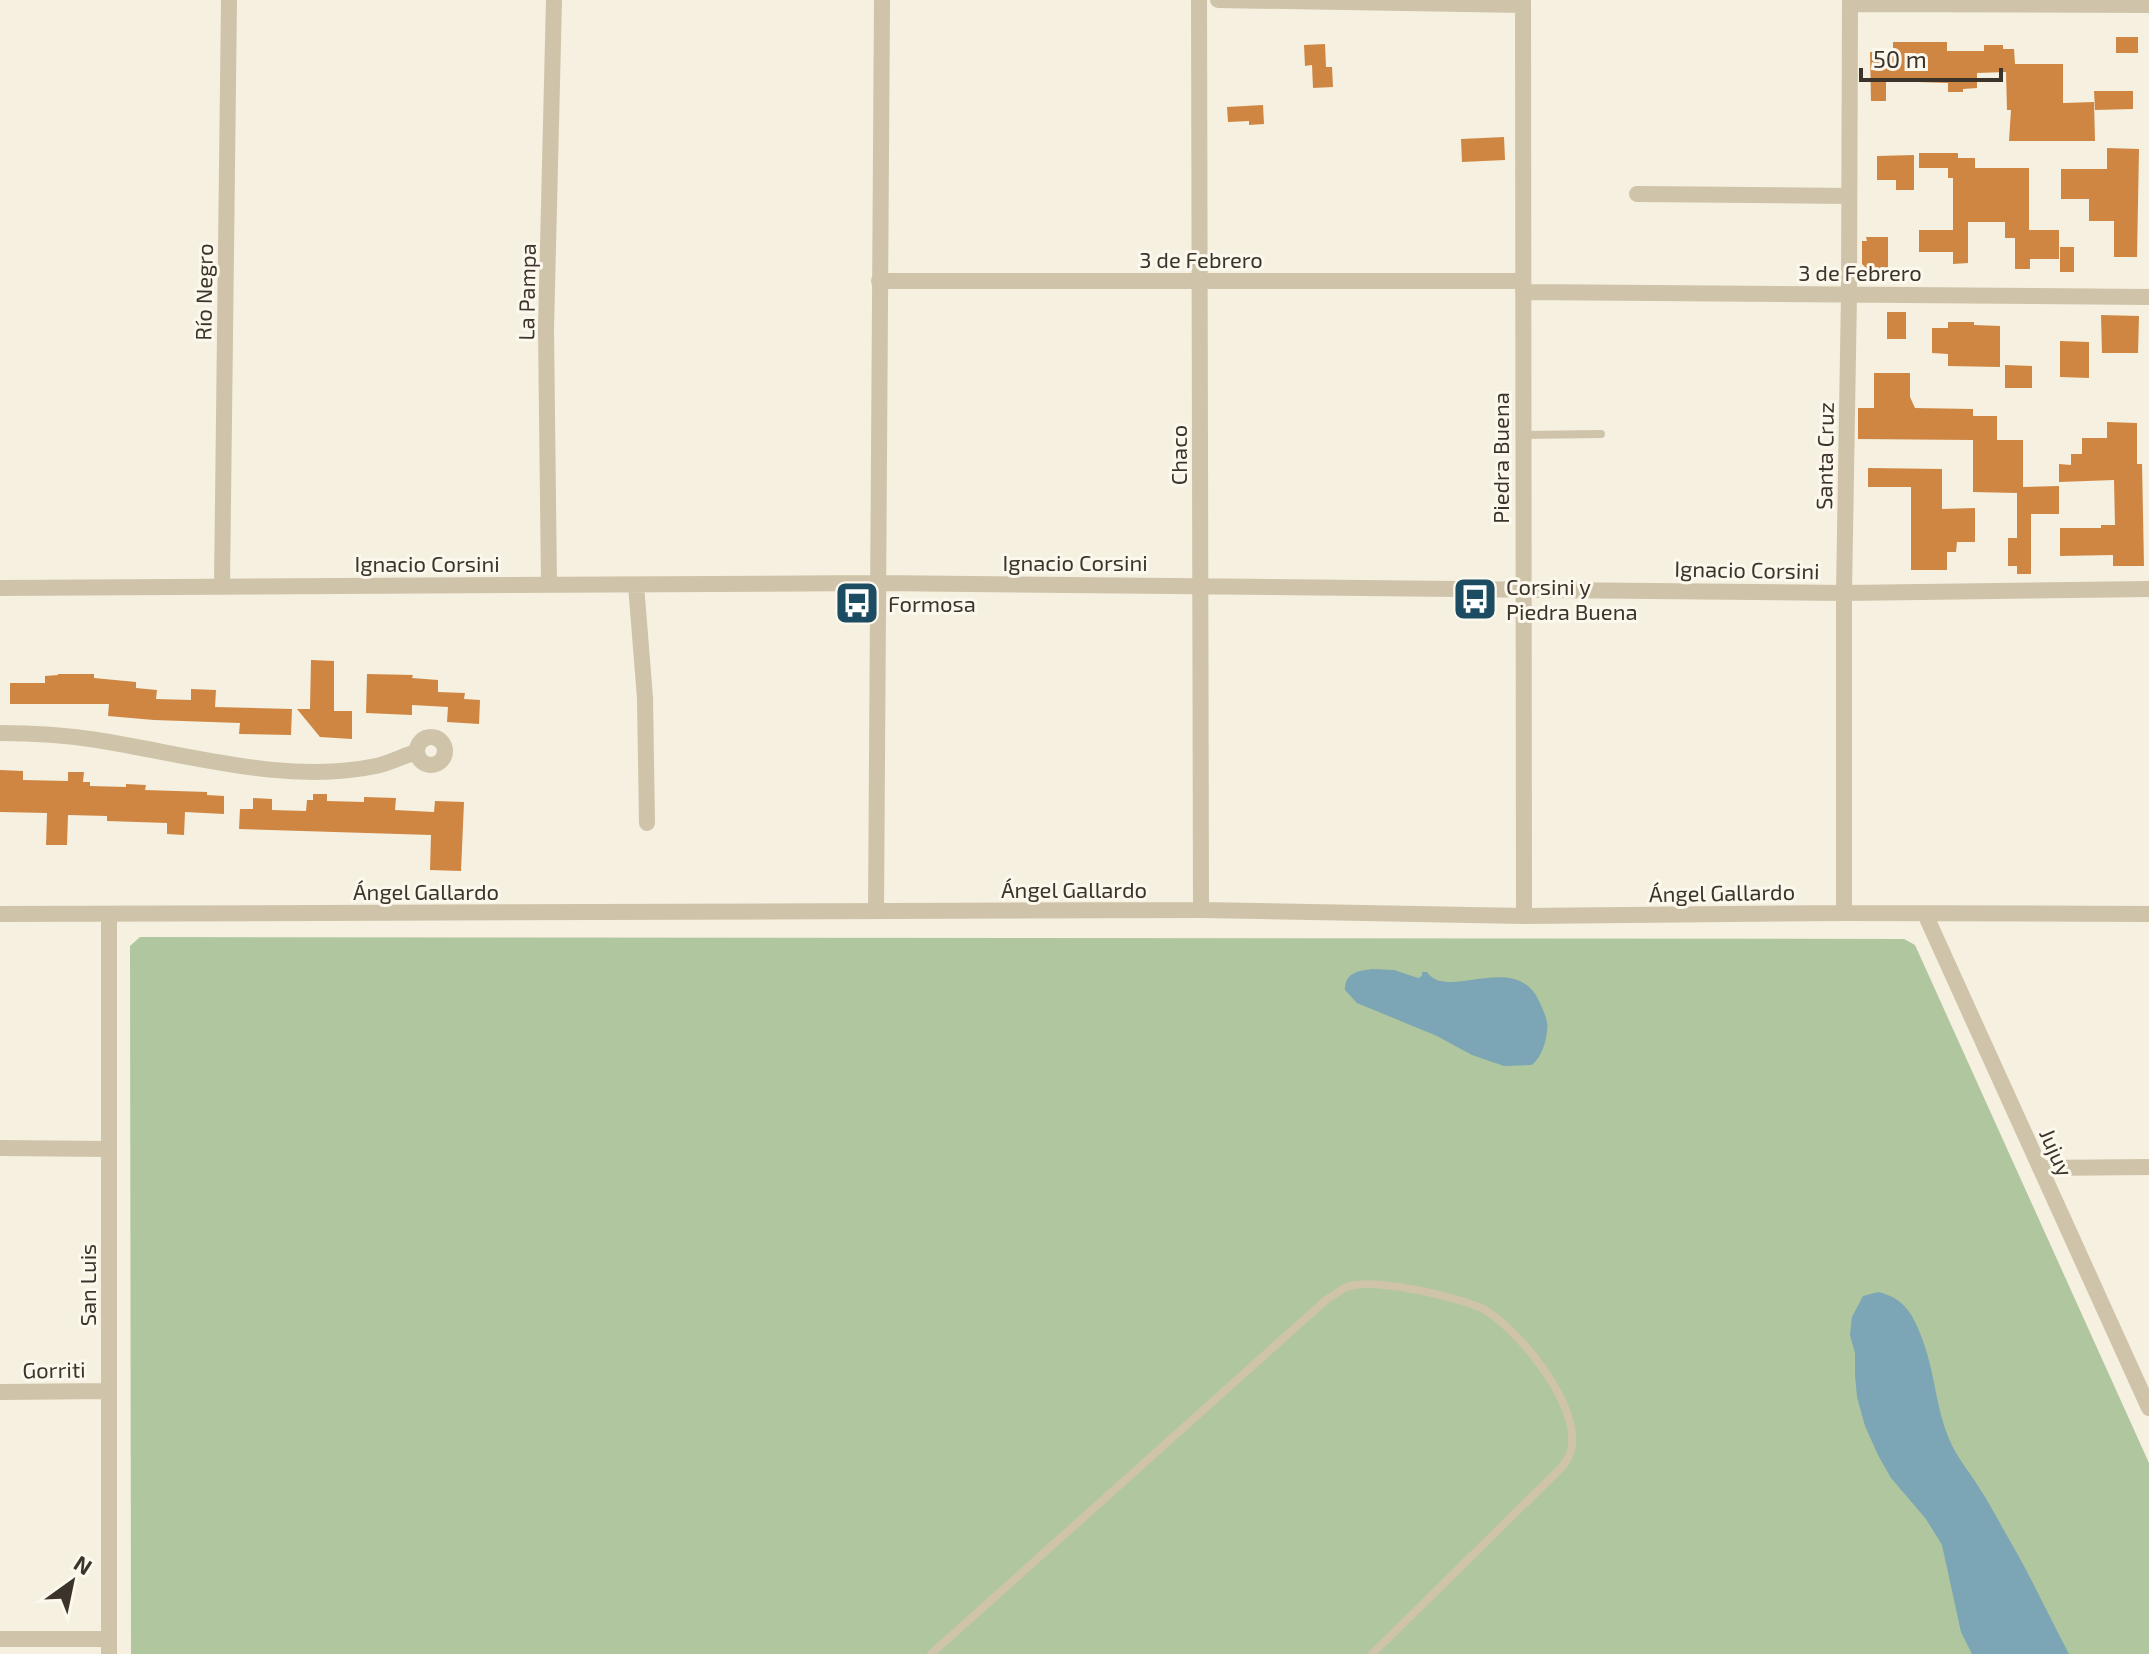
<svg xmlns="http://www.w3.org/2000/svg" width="2149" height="1654" font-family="'Exo 2',sans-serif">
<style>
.green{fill:#afc69e}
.water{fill:#7ca5b5}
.building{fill:#cf8643}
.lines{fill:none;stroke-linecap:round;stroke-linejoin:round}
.service{stroke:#cfc3aa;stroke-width:8}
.minor{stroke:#cfc3aa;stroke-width:16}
.labels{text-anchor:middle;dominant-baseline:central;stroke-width:6;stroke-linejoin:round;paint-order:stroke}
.street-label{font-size:22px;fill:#3c342a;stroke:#fcf8ed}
.poi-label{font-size:22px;fill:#3c342a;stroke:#fcf8ed;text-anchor:start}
</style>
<rect width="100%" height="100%" fill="#f5f0df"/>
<!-- green -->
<path class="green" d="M140,937l1764,2 11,6 234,518v191h-2018l-1,-708z"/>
<!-- water -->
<path class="water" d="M1372,969l22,1 24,8 4,-2v-4h5c20,30 88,-22 112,29 4,9 10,20 8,30 -1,12 -6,26 -15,34l-28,1 -32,-11 -35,-19 -80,-33 -12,-13c0,-17 12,-19 27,-21z
M1878,1292c28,6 37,26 46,52 11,31 12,64 25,95 7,17 19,31 29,47 10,15 19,32 28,48 23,39 42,80 63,120h-97l-11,-22 -19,-87 -16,-26 -35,-41 -13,-23 -13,-29 -8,-29 -2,-22v-22l-5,-18 2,-18 11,-21z"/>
<!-- building -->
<path class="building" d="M2116,37h22v16h-22z
M1893,42h54v9h37v-6h19v4h11l1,15h48v39l31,-1 1,39h-86l2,-31h-4l-1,-38 -29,1v15l-14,1v3h-15v-9l-62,-2v20h-15l-1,-49h23z
M1325,44l1,23h6l1,20 -20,1 -1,-23 -7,1 -1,-21z
M2094,91h39v18l-38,1z
M1263,105l1,19 -15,1v-4l-21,1 -1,-15z
M1504,137l1,23 -43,2 -1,-23z
M2107,148l32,1 -2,108h-23v-36h-25v-22h-28v-30h46z
M1919,153h39v5h17v10h54v62h30v29h-29v10h-15v-31h-10v-16h-37v41l-15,1v-12h-34v-22h34v-52h-5v-10h-29z
M1914,155v35h-18v-10h-19v-24z
M1866,237h22v33h-20l-6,-6v-23h5z
M2060,247h14v25h-14z
M1887,312h19v27h-19z
M2101,315l38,1 -1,37h-36z
M1948,322h26v3l26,1v41l-52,-1v-12l-16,-1v-25h16z
M2060,341l29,1v36l-29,-1z
M2005,365l27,1v22h-27z
M1874,373h36v24l5,11 58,1v7h24v24h26v47l36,-1v28h-28v60h-14v-8h-9v-28h9v-45l-44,-1v-52l-115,-1v-31h16z
M2107,422l30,1v41h5l2,102h-31v-11l-53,1v-28h41v-3h14l-1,-45 -55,2v-18l12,1v-11h11v-16h25z
M1868,468l74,1v40l33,-1v34h-18l-1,10h-9v18h-36v-83h-43z
M311,660l23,1v50h18v28l-32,-2 -23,-28h13z
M58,674h36v4l42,4v6l21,2 -1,9 35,1v-11l25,1 -1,17 77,2 -1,26 -52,-1 1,-11 -86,-3 -46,-4 1,-12h-99v-21h35v-7l13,-1z
M367,674l46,1 -1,3 26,2v12l27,1 -1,6 16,1 -1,24 -32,-2 1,-15 -36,-2v10l-46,-2z
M0,770l23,1v9l45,1v-9h16l-1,10h7v4l36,1v-3l20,1 -1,5 62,2v3l17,1v18l-39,-2 -1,23 -17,-1v-11l-60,-2v-5l-39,-1 -1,30h-21l1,-32 -47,-1z
M313,794h14v7l37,1v-5l32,1 -1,12 39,2 1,-11 29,1 -3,69 -31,-1 1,-35 -192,-6 1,-20h13v-11l19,1v11l34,1 1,-11h6z"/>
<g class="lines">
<!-- service -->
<path class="service" d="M1523,435l78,-1
M931,1654l395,-354c7,-4 14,-10 21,-13 25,-10 114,10 138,23 36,22 97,97 86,141 -2,6 -5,11 -9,16l-190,187"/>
<!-- minor -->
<path class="minor" d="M1199,0l2,910
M1218,0l305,5
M1523,0l1,916
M1850,4l299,1
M1637,194l212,2
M879,281h644
M1523,292l626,5
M222,585l7,-585
M549,585l-3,-256 8,-329
M636,585l9,113 2,125
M0,588l877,-5 967,10 305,-4
M0,733c33,0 65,2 97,7 89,14 189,45 279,26 14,-3 27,-10 40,-14
M417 751a14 14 0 1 1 28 0a14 14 0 1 1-28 0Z
M876,911l6,-911
M1844,913v-320l5,-299 1,-294
M0,914l1201,-4 323,6 320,-3 305,1
M1925,914l224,494
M109,915v739
M0,1148l109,1
M2040,1168l109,-1
M0,1392l109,-1
M0,1639h109"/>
</g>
<!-- icons -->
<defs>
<g id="bus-square" transform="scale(2.3)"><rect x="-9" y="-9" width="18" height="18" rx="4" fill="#1b4c61" stroke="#fcf8ed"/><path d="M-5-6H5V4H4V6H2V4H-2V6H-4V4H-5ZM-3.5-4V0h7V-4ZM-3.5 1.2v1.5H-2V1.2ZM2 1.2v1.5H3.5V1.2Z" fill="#fff"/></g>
</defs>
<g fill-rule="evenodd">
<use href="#bus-square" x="1475" y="599"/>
<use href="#bus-square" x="857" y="603"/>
</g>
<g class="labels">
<!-- street labels -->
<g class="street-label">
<text x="1201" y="259">3 de Febrero</text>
<text x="1860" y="272">3 de Febrero</text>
<text transform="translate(203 292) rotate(-89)">Río Negro</text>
<text transform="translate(526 292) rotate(-89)">La Pampa</text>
<text transform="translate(1178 455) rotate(-90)">Chaco</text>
<text transform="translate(1824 456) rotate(-89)">Santa Cruz</text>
<text transform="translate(1500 458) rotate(-90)">Piedra Buena</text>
<text x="1075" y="562">Ignacio Corsini</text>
<text x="427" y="563">Ignacio Corsini</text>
<text transform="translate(1747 569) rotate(1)">Ignacio Corsini</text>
<text x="1074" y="889">Ángel Gallardo</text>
<text x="426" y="891">Ángel Gallardo</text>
<text transform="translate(1722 892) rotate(-1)">Ángel Gallardo</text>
<text transform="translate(2057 1152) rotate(66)">Jujuy</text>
<text transform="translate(87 1285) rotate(-90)">San Luis</text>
<text transform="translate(54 1369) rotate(-1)">Gorriti</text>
</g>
<!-- poi labels -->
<g class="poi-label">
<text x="1506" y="586">Corsini y<tspan x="1506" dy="25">Piedra Buena</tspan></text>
<text x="888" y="603">Formosa</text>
</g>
</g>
<!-- north arrow -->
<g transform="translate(72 1582) rotate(33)" stroke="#fcf8ed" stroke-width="6" paint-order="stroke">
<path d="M0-6L14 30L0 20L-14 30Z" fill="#3c342a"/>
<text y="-12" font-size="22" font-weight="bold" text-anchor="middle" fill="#3c342a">N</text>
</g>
<!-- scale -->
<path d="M1861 68v12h140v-12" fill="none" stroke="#3c342a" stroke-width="4"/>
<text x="1873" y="68" font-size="24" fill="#3c342a" stroke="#fcf8ed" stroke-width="6" paint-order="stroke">50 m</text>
</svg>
